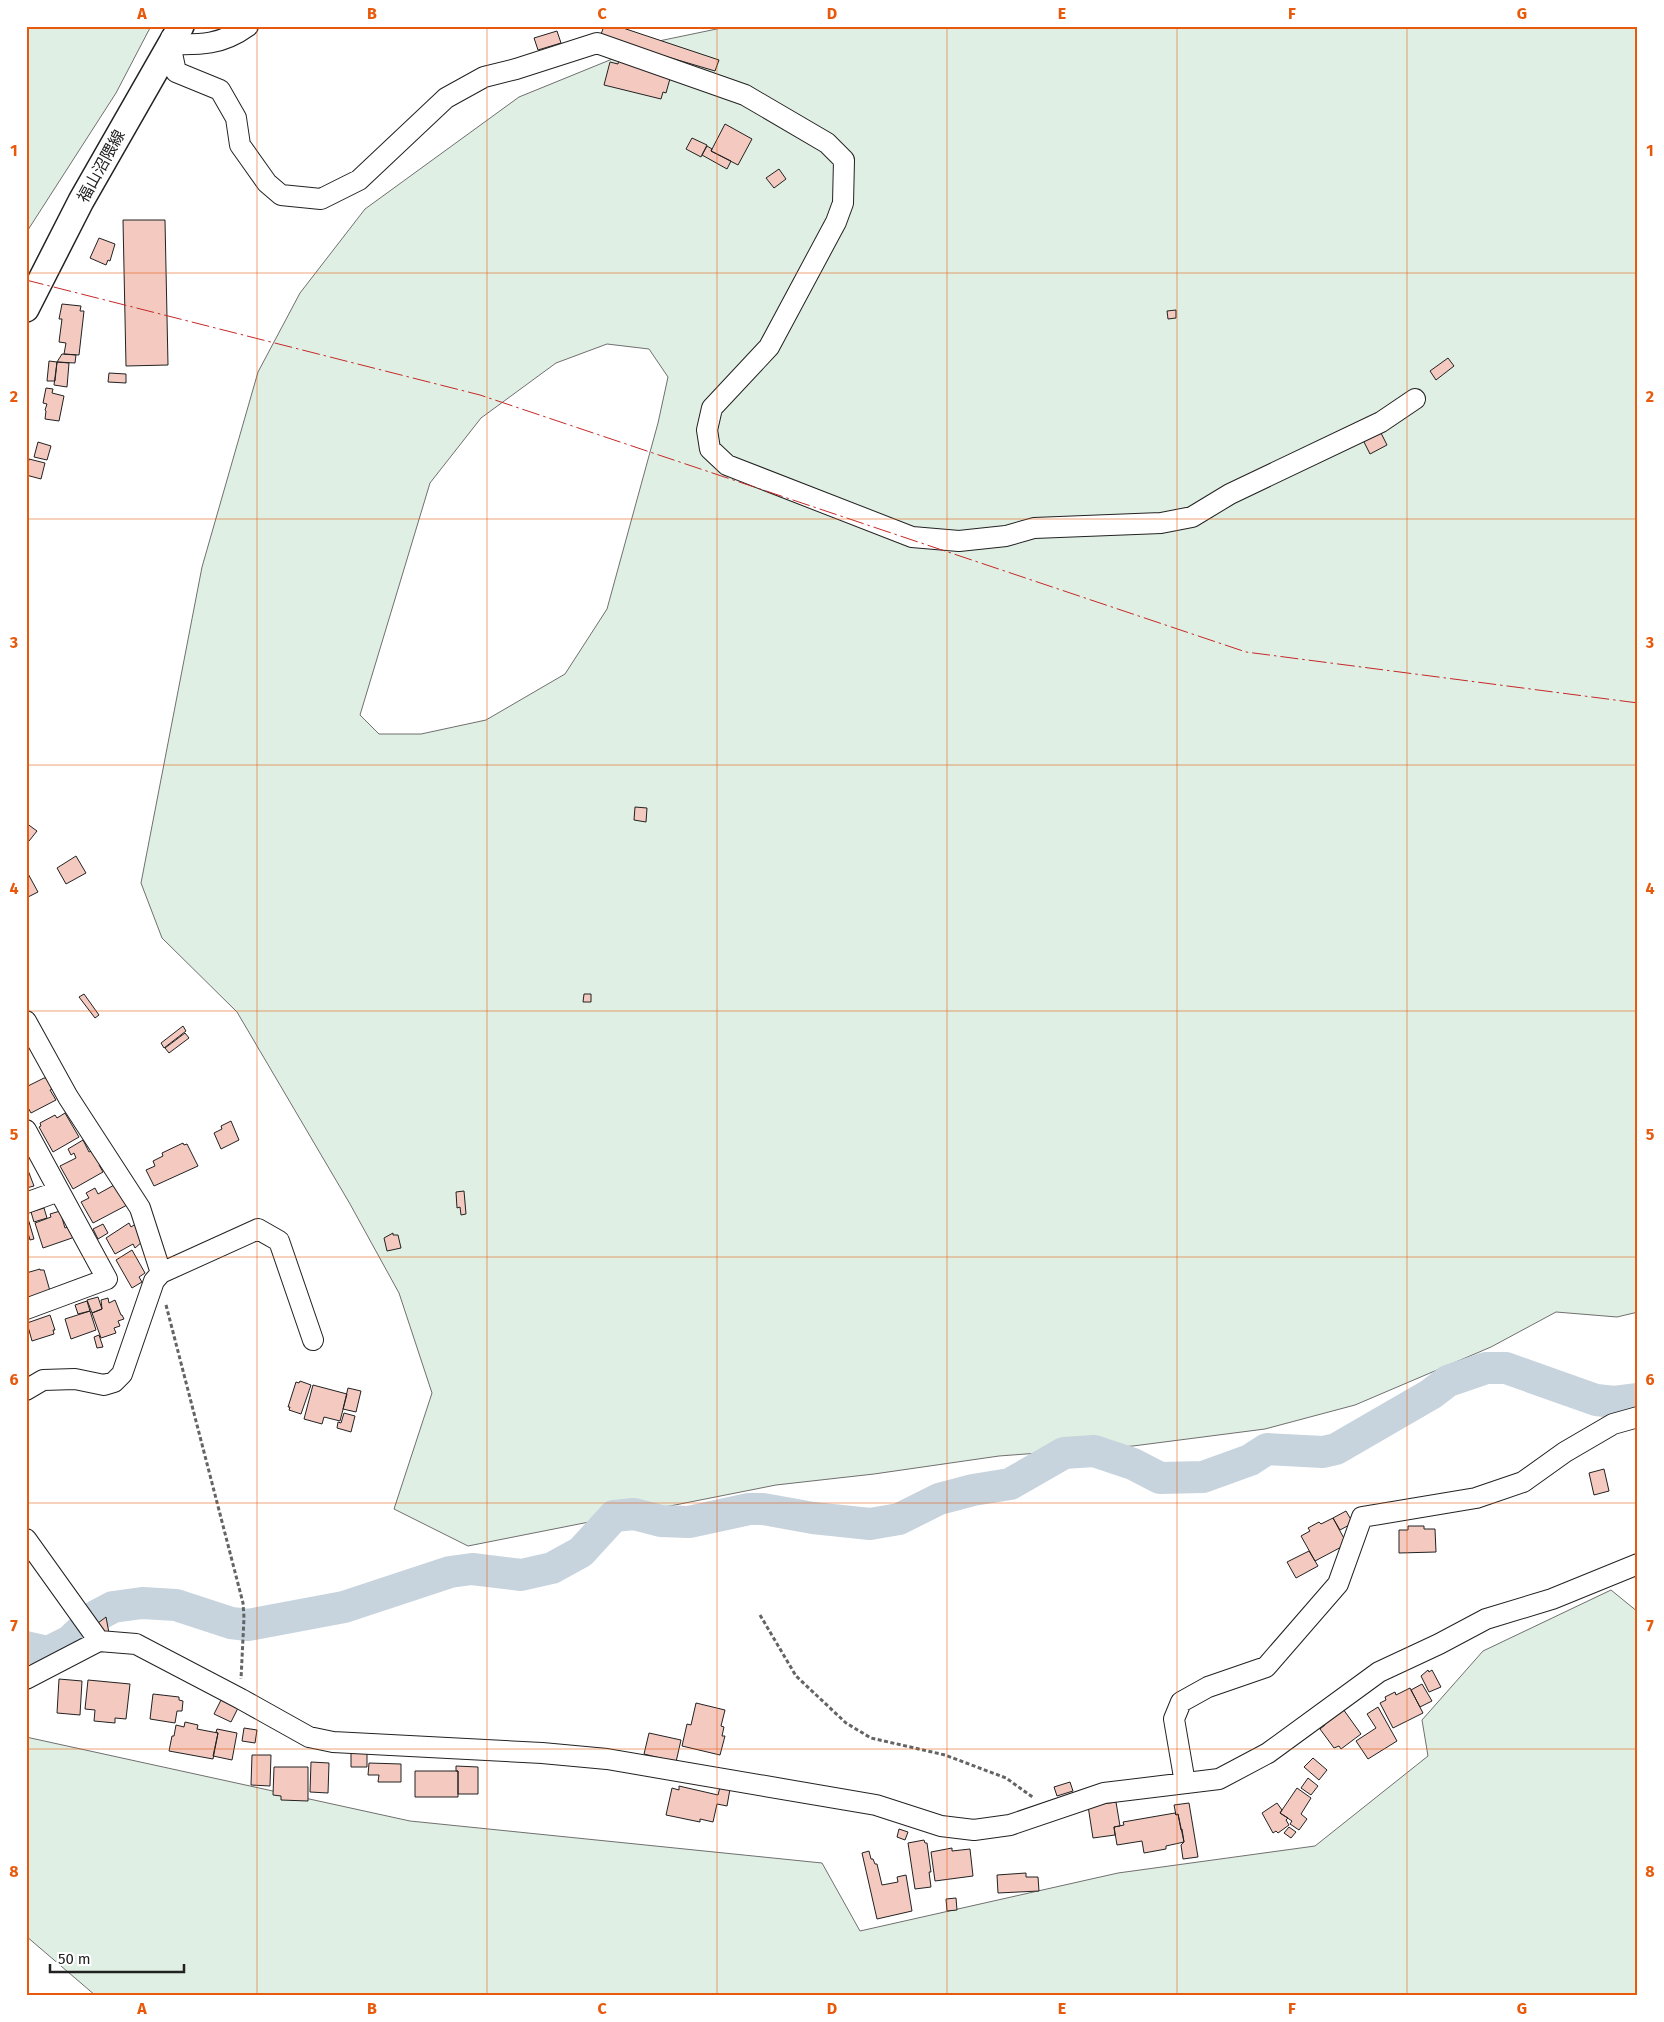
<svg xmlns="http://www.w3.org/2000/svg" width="1664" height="2022" font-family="'Fira Sans','Noto Sans JP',sans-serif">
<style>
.green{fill:#e0efe3;stroke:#6f6f6f;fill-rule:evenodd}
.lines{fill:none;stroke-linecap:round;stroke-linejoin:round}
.river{stroke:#c7d3dd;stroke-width:32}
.building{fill:#f3c9c0;stroke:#222}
.minor-casing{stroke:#222;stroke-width:22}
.major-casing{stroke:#222;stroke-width:28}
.path{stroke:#646464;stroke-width:3;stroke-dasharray:4 2.5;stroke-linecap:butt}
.minor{stroke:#fff;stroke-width:20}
.major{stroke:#fff;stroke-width:25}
.power{stroke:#c62828;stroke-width:1;stroke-dasharray:18 4 2.5 4;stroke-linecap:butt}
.grid{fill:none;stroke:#e8590c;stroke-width:1;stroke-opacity:0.55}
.labels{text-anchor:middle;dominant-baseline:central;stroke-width:4;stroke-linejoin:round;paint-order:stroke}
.street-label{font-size:16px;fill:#222;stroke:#fff}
.neatline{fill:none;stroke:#e8590c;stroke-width:2}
.grid-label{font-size:16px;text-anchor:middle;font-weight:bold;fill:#e8590c}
</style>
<rect width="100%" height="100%" fill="#fff"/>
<!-- green -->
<path class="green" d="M26,26h125l-35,67 -90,140z
M731,26h907v1286l-21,5 -61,-5 -65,35 -136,58 -90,24 -132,17 -134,10 -125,18 -98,11 -308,61 -74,-37 38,-116 -33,-100 -49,-89 -113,-192 -75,-74 -21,-55 61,-316 56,-195 42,-79 65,-84 154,-112 135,-55zM607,344l42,5 19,28 -10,46 -51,186 -42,65 -79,46 -65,14h-42l-19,-19 70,-232 51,-65 75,-55z
M1611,1590l27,22v384h-1542l-70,-60v-199l384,84 412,42 38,68 258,-58 197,-27 113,-90 -6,-36 61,-69z"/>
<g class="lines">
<!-- river -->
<path class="river" d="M26,1647l22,5 22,-11 26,-25 17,-9 29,-4 34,2 55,18 17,2 96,-18 106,-35 22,-3 49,6 31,-7 29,-16 33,-36 20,-2 27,7 28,1 60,-13h14l50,9 57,6 29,-5 40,-20 34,-9 37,-6 54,-31 30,-2 39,13 27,14 43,-1 47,-17 17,-11 56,3 13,-3 95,-55 17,-13 38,-13h20l90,32 18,2 24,-3"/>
</g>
<!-- building -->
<path class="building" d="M604,26h13l102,34 -4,11 -115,-34z
M557,31l4,12 -23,7 -4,-12z
M619,59l52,16 -5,18 -3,-1 -2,7 -57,-14 6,-23 8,2z
M725,124l27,15 -14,26 -27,-14z
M692,138l15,7 -6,12 -15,-8z
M707,146l5,3 -1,2 20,10 -4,8 -25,-14z
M779,169l7,10 -12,9 -8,-10z
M123,220h42l3,145 -42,1z
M99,238l16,6 -5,17 -2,-1 -2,5 -16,-7z
M62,304l19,2 -1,5h4l-5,44 -15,-1 2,-11 -7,-1 3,-23h-3z
M1176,310v8l-8,1 -1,-8z
M62,354l14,1 -1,8 -18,-1z
M1448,358l6,8 -18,14 -6,-9z
M49,361l8,1 -2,19h-8z
M57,362l12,1 -2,24 -13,-2z
M109,373l17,1v9l-18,-1z
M46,388l7,1 -1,4 12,3 -5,25 -14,-2 1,-8 -1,-1 2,-6 -4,-1z
M1379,429l8,16 -17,9 -8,-16z
M38,442l13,4 -4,14 -13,-3z
M29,459l16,4 -4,16 -15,-4z
M635,807l12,1 -1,14 -12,-2z
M26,823l11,8 -8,10 -3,-3z
M76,856l10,17 -20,11 -9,-16z
M26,870l12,22 -12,6z
M84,994l15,21 -4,3 -16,-21z
M584,994h7v8h-8z
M183,1026l3,5 -22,17 -3,-5z
M185,1033l4,5 -20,15 -4,-5z
M44,1078h3l6,11 -3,1 6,10 -25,13 -5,-9v-17z
M65,1113l14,24 -26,15 -14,-25 2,-1 -1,-3 15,-8 2,3z
M231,1121l8,19 -18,9 -7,-16 8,-4 -1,-3z
M83,1140l6,12 3,-1 9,13 -2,1 4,7 -30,17 -13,-23 16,-8 -2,-5 -3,2 -3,-6z
M183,1143l1,2 3,-1 11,22 -44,20 -8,-16 9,-4 -2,-5 10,-5 -1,-3z
M26,1165l8,21 -8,2z
M116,1184l13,20 -36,19 -12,-21 8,-4 -3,-5 9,-5 3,6z
M464,1191l2,23 -5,1 -1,-8 -3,1 -1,-16z
M44,1208l3,10 -13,4 -3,-10z
M60,1211l5,17 5,-2 3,10 -1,2 -29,10 -8,-25 16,-6 -1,-3z
M27,1215l7,24 -4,1 -4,-14z
M129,1223l2,4 6,-4 5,19 -7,6 -2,-4 -18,10 -9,-16z
M103,1224l5,9 -10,6 -5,-10z
M393,1233v2h5l3,13 -14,3 -3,-13z
M132,1250l13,23 -6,4 3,5 -10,6 -16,-28z
M40,1269v1h4l6,21 -24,7v-25z
M98,1297l4,12 -10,4 -5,-13z
M108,1298l1,5 6,-3 6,15h1l2,4 -6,2 2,5 -6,2 2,5 -15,5 -9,-25 10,-4 -1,-9z
M87,1301l3,10 -12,3 -3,-9z
M90,1311l6,19 -25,9 -6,-20z
M50,1315l5,15h-2l1,4 -22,7 -5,-18z
M99,1335l4,12 -6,1 -3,-11z
M300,1381l11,4 -10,29 -12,-4 1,-3h-2l8,-25 3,1z
M313,1385l34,9 -7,27 -16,-4 -2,7 -18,-5z
M348,1388l13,3 -5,21 -13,-3z
M344,1413l11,3 -4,16 -14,-4 1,-6 3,1z
M1604,1469l5,22 -15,4 -5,-22z
M1346,1511l7,12 -13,7 -7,-12z
M1333,1518l14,26 -32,17 -14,-25 9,-5 -2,-3 11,-6 2,2z
M1408,1526h16v3h11l1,23 -37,1v-23h9z
M1309,1551l9,15 -22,12 -9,-16z
M106,1617l3,16h-5l-6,-10z
M1428,1670l1,2 3,-2 9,17 -12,5 -8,-16z
M59,1679l23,2 -2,34 -23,-2z
M88,1680l42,4 -4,35 -11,-1v5l-21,-2 1,-11 -10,-1z
M1422,1684l10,17 -12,6 -9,-17z
M1410,1688l13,25 -30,15 -13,-25 6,-3 -1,-3 10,-5 1,3z
M153,1694l26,3v3l4,1 -1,10h-5l-2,12 -25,-4z
M221,1700l17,8 -7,14 -17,-8z
M696,1703l29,7 -4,16 3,1 -2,9h3l-5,19 -38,-9 5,-22 4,1z
M1378,1707l19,34 -29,18 -12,-18 20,-13 -9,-14z
M1343,1709l18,25 -20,15 -2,-3 -5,2 -14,-19 5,-4 -1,-2z
M185,1722l13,3 -1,4 21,4 -5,26 -44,-8 3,-15h2l2,-11 8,2z
M244,1728l13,2 -2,13 -13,-2z
M217,1729l20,4 -5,27 -19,-4 5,-23 -2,-1z
M649,1733l32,7 -5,22 -32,-8z
M351,1751h16v16h-16z
M252,1755h19l-1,31 -19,-1z
M1313,1758l14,12 -8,10 -15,-13z
M311,1762l18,1 -1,30 -18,-1z
M369,1763l32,1v18h-23l1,-7h-11z
M456,1766l22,1v27h-20v-23h-2z
M274,1767h34v34l-27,-1v-4l-8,-1z
M415,1771h43v26h-43z
M1308,1778l10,8 -7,9 -10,-7z
M1070,1782l3,9 -16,5 -3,-9z
M679,1786l39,9 2,-8 10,2 -3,17 -10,-2 -4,18 -13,-3v3l-34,-7 6,-27 7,2z
M1297,1788l14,10 -10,16 6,5 -8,11 -9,-6 2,-3 -12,-8z
M1116,1802l4,24 -6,1 1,8 -22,3 -5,-32z
M1189,1803l9,54 -15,2 -2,-14 3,-3 -2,-13 -1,1 -3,-16 -2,1 -2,-10z
M1277,1803l5,7 -2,3 8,5 -2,2 3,5 -11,8 -2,-2 -3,2 -11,-20z
M1175,1813l1,2 2,-1 6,28 -18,4v3l-22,4 -2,-12 -25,4 -3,-18 10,-2 -1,-3z
M1289,1827l7,5 -5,6 -7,-5z
M899,1829l9,3 -3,8 -8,-3z
M924,1840l1,3h2l4,29h-2l2,15 -16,2 -7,-46z
M952,1848v3l18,-2 3,27 -38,5 -4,-29z
M869,1851l2,8h2l2,5h2l5,21 16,-3 -1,-5 9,-2 6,36 -35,8 -15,-66z
M1026,1873v4h12l1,14 -41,2 -1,-18z
M956,1898l1,12 -10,1 -1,-12z"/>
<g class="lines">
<!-- minor casing -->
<g class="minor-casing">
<path id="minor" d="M171,38l-1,6 6,28 44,18 16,28 4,27 27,38 14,12 40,4 38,-19 87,-82 38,-21 32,-8 81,-26 148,52 82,48 17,17 -1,43 -7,19 -67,125 -57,61 -5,22 3,19 17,16 185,72 47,4 47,-5 28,-8 127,-5 31,-6 38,-23 151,-72 34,-23
M170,44c30,1 52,1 78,-18
M26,1021l42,76 72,111 21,65
M26,1130l81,149 -81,30
M26,1203l33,-12
M26,1390l17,-10 32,-1 29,6 10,-3 8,-8 32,-93 7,-8 97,-44 21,12 34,99
M26,1539l73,102
M26,1679l73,-38 37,3 105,55 68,38 24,5 209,11 65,6 269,46 65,21 33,4 36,-5 94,-32 115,-14 49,-26 111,-81 60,-28 47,-25 66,-20 86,-35
M1185,1783l-11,-64 7,-17 27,-15 58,-20 72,-83 24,-67 114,-19 47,-16 42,-30 48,-28 25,-7"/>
</g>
<!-- major casing -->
<g class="major-casing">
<path id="major" d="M26,309l55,-108 100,-175"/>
</g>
<!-- path -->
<path class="path" d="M166,1305l77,298 1,15 -3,61
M760,1615l36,61 50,47 25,15 74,17 61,23 28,20"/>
<!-- minor -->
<use href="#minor" class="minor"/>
<!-- major -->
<use href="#major" class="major"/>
<!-- power -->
<path class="power" d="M26,280l454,115 766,257 392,51"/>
</g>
<!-- grid -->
<path class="grid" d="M257,26v1970M487,26v1970M717,26v1970M947,26v1970M1177,26v1970M1407,26v1970M26,273h1612M26,519h1612M26,765h1612M26,1011h1612M26,1257h1612M26,1503h1612M26,1749h1612"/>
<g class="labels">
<!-- street labels -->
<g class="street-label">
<text transform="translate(101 166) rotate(-61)">福山沼隈線</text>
</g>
</g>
<!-- border -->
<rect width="1664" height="2022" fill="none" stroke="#ffffff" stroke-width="55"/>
<!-- scale -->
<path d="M50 1964v8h134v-8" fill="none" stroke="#222222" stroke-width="2.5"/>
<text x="58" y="1964" font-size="15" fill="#222222" stroke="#ffffff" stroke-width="4" paint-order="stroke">50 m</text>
<rect x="28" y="28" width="1608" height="1966" class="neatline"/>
<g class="grid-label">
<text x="142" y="19">A</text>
<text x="372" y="19">B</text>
<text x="602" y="19">C</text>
<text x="832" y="19">D</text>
<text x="1062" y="19">E</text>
<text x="1292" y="19">F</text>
<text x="1522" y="19">G</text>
<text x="14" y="156">1</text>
<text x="1650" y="156">1</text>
<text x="14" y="402">2</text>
<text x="1650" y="402">2</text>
<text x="14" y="648">3</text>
<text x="1650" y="648">3</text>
<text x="14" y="894">4</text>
<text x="1650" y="894">4</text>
<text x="14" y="1140">5</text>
<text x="1650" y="1140">5</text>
<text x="14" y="1385">6</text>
<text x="1650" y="1385">6</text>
<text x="14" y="1631">7</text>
<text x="1650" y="1631">7</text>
<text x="14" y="1877">8</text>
<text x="1650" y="1877">8</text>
<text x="142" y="2014">A</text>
<text x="372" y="2014">B</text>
<text x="602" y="2014">C</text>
<text x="832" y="2014">D</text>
<text x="1062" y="2014">E</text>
<text x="1292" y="2014">F</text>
<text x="1522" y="2014">G</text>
</g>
</svg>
